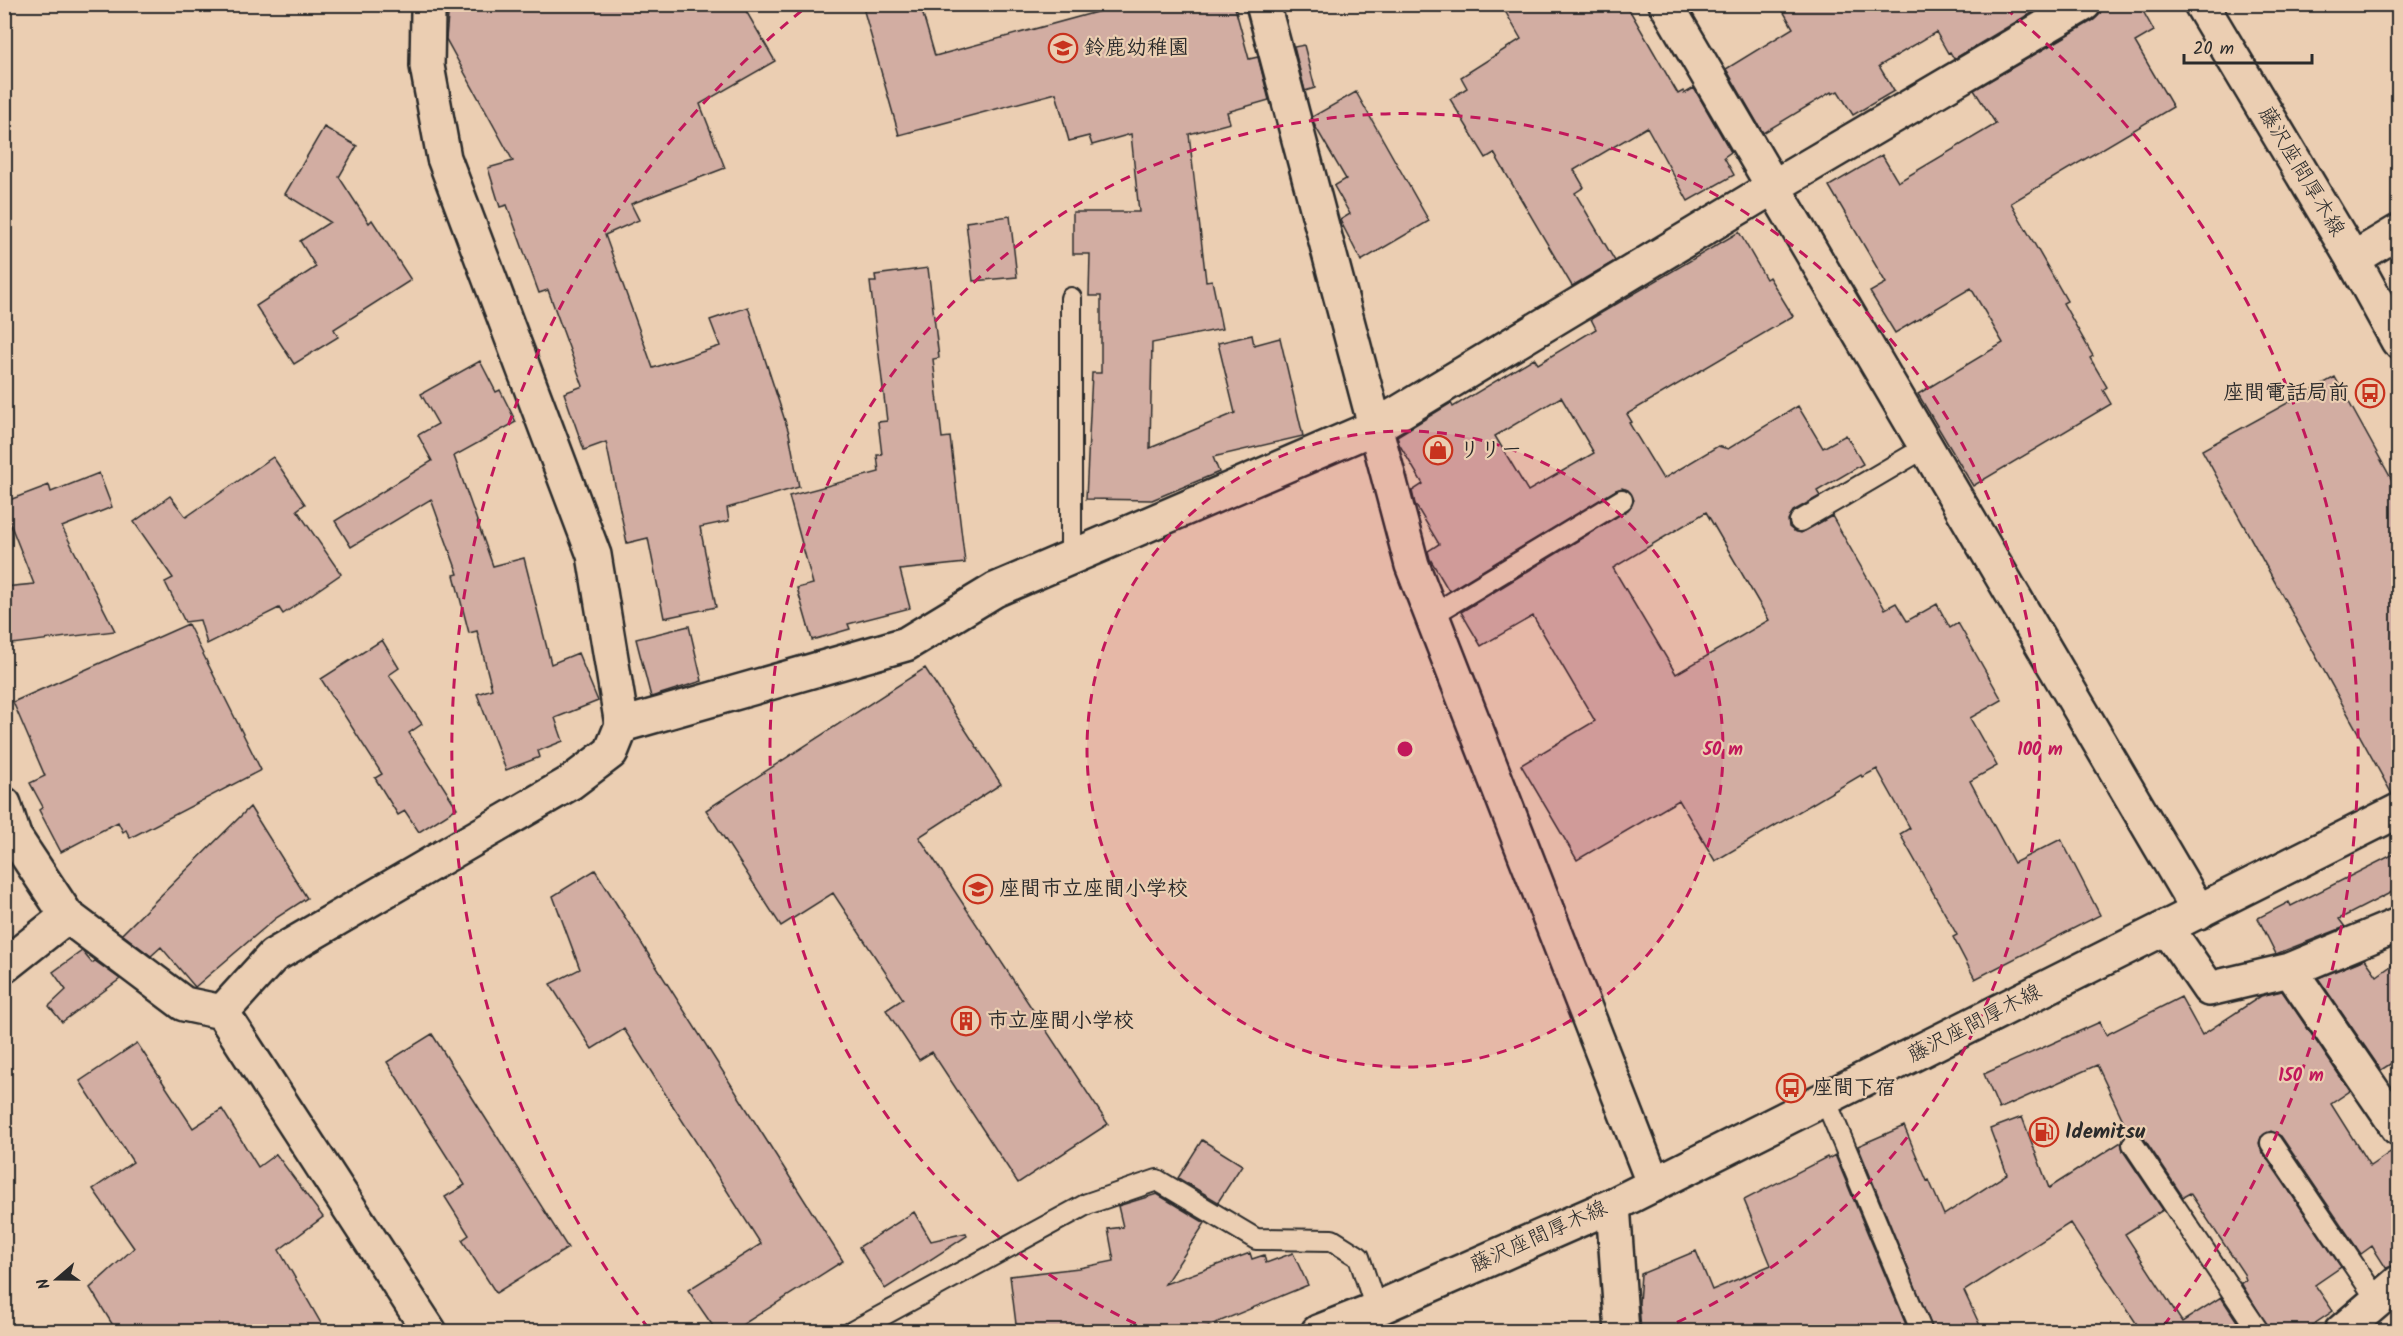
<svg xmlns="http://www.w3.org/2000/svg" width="2403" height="1336" font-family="Kalam,'Klee One',sans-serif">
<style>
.building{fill:#d2ada2;stroke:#2b2b2b;stroke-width:1.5;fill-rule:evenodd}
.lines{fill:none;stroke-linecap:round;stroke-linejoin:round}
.service-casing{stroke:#2b2b2b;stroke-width:24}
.minor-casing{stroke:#2b2b2b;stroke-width:38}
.primary-casing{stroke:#2b2b2b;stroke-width:38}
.service{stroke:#ebceb2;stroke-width:20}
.minor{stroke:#ebceb2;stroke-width:33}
.primary{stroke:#ebceb2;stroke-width:33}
.ring{fill:none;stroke:#c2185b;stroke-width:3;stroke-dasharray:10 8}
.labels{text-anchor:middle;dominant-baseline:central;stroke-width:4.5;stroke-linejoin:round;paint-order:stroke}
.poi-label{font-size:21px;font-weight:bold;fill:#2b2b2b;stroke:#ebceb2;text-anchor:start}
.street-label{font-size:21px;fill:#2b2b2b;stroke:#ebceb2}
.centre{fill:#c2185b;stroke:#ebceb2;stroke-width:3}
.ring-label{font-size:18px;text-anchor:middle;font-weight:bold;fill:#c2185b;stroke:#ebceb2;stroke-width:4.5;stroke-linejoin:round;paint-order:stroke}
</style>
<rect width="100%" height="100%" fill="#ebceb2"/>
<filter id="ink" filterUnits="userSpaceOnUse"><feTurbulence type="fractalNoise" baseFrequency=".0167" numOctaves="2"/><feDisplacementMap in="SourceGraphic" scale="12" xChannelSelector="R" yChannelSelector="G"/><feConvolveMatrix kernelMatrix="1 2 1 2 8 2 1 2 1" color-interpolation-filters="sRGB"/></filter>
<g filter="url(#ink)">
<!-- building -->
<path class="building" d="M449,4h293l33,57 -75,43 25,64 -94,36 8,16 -34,15 48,133 67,-22 -10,-26 38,-13 41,126 10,54 -72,21 2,13 -29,6 16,80 -52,11 -16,-80 -21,5 -21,-101 -22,8 -20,-57 19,-7 -35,-96 -9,3 -32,-88 -7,2 -12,-39 25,-7 -67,-122z
M862,4h58l15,52 191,-52h108l15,55 9,-2 11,43 -42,12 3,11 -41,11 17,147 6,-1 10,49 -70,14 -2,105 85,-35 -17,-70 34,-8 2,10 26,-7 23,98 -90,21 6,15 -67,28 -66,-1 6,-126h9v-77h-12l1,-42h-17v-42h66l-8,-78 -39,11 -3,-9 -20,5 -13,-48 -157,42z
M1501,4h125l52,90 5,-3 1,3 10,-6 37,64 -7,5 10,18 -46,26 -41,-74 -73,43 10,17 -9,6 40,68 -43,25 -78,-133 -8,5 -36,-59 17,-11 -6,-11 60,-38z
M1779,4h267l-92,55 -4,-7 -2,1 -12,-21 -57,34 15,25 -41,24 -15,-24 -6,3 -1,-2 -68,41 -37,-64 67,-41z
M2103,4h36l15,27 -19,11 38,65 -162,96 56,98 -4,2 30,53 -3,2 17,29 -4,3 8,14 -138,82 -55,-92 85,-51 -32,-55 -76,45 -25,-41 16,-9 -57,-97 53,-31 16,27 98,-58 -22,-34 120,-70 6,-6z
M1304,45l11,43 -10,3 -11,-44z
M1356,92l73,129 -68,40 -21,-41 10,-6 -16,-28 12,-7 -31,-53 -3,-9z
M324,127l33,19 -18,31 30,46 3,-3 39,60 -77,49 4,8 -44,27 -38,-58 60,-39 -16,-26 30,-19 -45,-28z
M1010,216l7,61 -44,4 -7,-59z
M1739,232l27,47 3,-2 24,39 -166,98 5,8 -3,1 34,56 55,-33 10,3 70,-43 25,42 23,-13 17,29 -46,27 3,5 -27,15 -5,9 1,7 5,4 7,2 31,-17 53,93 11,-6 11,18 30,-17 13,24 8,-5 44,77 -32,18 27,48 -27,15 44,82 47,-24 39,76 -125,64 -22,-42 4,-2 -57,-101 10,-6 -33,-59 -15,8 -1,-2 -146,86 -36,-61 -102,60 -56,-95 74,-44 -62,-105 -52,30 -20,-34 167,-102 6,-10 -6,-10 -6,-2 -6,2 -167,101 -19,-32 -2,-8 11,-7 -24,-40 -3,-13 11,-7 -24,-40 -2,-8 54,-33 2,4 81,-49 4,6 58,-35 -5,-10zM1561,397l33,56 -66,38 -33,-55zM1706,512l63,108 -93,54 -63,-106z
M928,268l11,90 -6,1 9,79 8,-1 15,126 -65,7 10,38 -62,16 2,5 -38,11 -15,-52 16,-4 -24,-88 90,-24 -2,-17h5l-4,-33 9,-1 -17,-139h6l-1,-7z
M480,361l16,31 4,-2 16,32 -62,34 39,110 31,-8 27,106 27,-11 20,48 -43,17 8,23 -25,10 2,6 -34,13 -29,-76 15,-5 -15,-58 -8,2 -15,-58 4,-1 -27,-75 -80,48 -16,-26 97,-60 -14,-26 20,-11 -17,-30z
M2335,377l63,114v301l-6,2 -190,-344z
M273,457l32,47 -8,6 44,64 -58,40 -4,-6 -72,36 -7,-24 -15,2 -20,-40 8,-4 -39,-56 36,-26 16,21z
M99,473l13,34 -50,20 53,104 -111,14v-58l30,-3 -30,-76v-6l45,-17 2,7z
M188,624l73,146 -131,68 -4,-8 -3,2 -5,-10 -57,30 -22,-42 4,-3 -13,-24 15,-7 -32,-74z
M689,626l13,55 -51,16 -15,-58z
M382,640l17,28 -10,7 33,49 -13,9 48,75 -38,24 -14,-21 -7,4 -23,-37 7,-4 -61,-95z
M925,668l76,116 -82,53 189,287 -90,59 -86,-131 -13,8 -33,-50 17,-11 -70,-106 -52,33 -75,-116z
M250,807l57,91 -31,20 -81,69 -34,-40 -10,9 -29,-22z
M2398,852v37l-59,30 6,8 -69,27 -18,-36 31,-16 2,4z
M595,870l248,391 -112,71h-14l-29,-42 73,-46 -137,-215 -32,20 -42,-65 30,-15 -27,-73z
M82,951l10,12 3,-2 25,18 -58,43 -13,-16 17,-16 -13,-18z
M2365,959l12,17 21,-15v98l-17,11 -63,-92z
M2282,991l68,100 -19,13 39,62 28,-19v118l-12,3 -14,-22 -11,8 -80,-118 -10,-5 -10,6 -2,6 2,7 80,117 -26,18 18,26 -31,21h-31l-30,-49 5,-3 -2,-6 -54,-81 -7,4 -40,-60 -5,-4h-9l-32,-68 -98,44 -15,-35 116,-52 6,13 75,-38 21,38 59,-39z
M432,1034l136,214 -72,45 -34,-53 7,-5 -24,-38 20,-12 -78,-123z
M137,1043l56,85 29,-19 36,58 18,-13 47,63 -44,33 47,82h-209l-27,-44 44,-40 -41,-59 40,-27 -53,-81z
M2022,1117l27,71 72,-46 2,9 40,59 -38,24 57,88 39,-25 23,35h-102l-72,-109 -106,68 19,41h-49l-76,-186 46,-20 23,55 2,-1 15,35 63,-41 -17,-45z
M1202,1140l40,25 -24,37 -40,-24z
M1835,1155l74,177h-268l-2,-29 2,-29 55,-23 16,39 59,-25 -27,-65 83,-43 1,2z
M1157,1194l48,29 -40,61 85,-31 2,6 12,-4 2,8 27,-10 15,32 -114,47h-177l-7,-56 69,-8 35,-7 -6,-32 15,-2 -5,-21z
M914,1212l17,29 35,-8 1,3 -82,53 -26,-42z"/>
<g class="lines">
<!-- service casing -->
<g class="service-casing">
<path id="service" d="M1071,298v261
M1800,521l126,-74
M1432,615l190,-115
M1825,1099l97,233
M2271,1143l107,158
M2133,1144l126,188
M852,1332l235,-128 70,-24 99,59 76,1 27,17 17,52"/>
</g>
<!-- minor casing -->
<g class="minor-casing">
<path id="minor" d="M1263,4l149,561 242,620
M1666,4l533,908
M2353,259l45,-27
M622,725l284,-81 89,-54 380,-163 398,-240 311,-183
M4,804l10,32 53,80 117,88 38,8 208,320
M2167,928l42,61 81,-19 108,-45
M4,966l63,-50
M2290,970l108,158
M222,1012l51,-56 297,-173 41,-31 11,-27 -28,-170 -150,-397 -17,-92 1,-53 3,-9
M1613,1205l9,127
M2341,1332l57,-49"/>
</g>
<!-- primary casing -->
<g class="primary-casing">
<path id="primary" d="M2201,4l152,255 45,82
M1318,1332l58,-23 237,-104 785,-394"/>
</g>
<!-- service -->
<use href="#service" class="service"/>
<!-- minor -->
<use href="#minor" class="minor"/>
<!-- primary -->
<use href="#primary" class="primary"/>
</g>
</g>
<!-- distance rings -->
<circle cx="1405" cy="749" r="318" fill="#c2185b" fill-opacity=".12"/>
<g class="ring">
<circle cx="1405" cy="749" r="318"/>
<path d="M1152 1331A635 635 0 1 1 1658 1331"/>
<path d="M649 1329A953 953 0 0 1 805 8M2005 8A953 953 0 0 1 2161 1329"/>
</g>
<!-- icons -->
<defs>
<g id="school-ring" transform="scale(1.5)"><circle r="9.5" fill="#ebceb2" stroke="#c8321e" stroke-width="1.5"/><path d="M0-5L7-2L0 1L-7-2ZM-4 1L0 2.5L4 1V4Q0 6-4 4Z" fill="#c8321e"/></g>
<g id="bus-ring" transform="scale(1.5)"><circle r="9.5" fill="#ebceb2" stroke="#c8321e" stroke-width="1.5"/><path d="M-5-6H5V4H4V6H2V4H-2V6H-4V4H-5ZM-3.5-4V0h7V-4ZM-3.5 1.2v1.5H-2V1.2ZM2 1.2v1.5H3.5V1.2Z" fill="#c8321e"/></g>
<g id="shop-ring" transform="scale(1.5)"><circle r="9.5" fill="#ebceb2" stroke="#c8321e" stroke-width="1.5"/><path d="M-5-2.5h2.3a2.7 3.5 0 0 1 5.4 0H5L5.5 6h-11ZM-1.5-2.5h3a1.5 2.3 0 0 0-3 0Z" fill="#c8321e"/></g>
<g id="building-ring" transform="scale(1.5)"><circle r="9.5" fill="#ebceb2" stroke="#c8321e" stroke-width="1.5"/><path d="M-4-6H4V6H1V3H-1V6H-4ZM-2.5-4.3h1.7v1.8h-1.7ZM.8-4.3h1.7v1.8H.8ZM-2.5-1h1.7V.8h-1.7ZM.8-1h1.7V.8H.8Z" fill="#c8321e"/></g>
<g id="fuel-ring" transform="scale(1.5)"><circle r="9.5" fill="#ebceb2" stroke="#c8321e" stroke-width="1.5"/><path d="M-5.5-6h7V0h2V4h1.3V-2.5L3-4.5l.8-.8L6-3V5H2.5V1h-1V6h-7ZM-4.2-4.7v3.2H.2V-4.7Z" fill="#c8321e"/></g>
</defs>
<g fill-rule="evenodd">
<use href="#school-ring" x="1063" y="48"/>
<use href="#bus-ring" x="2370" y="393"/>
<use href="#shop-ring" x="1438" y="450"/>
<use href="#school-ring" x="978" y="889"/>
<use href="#building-ring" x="966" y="1021"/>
<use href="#bus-ring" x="1791" y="1088"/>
<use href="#fuel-ring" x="2044" y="1132"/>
</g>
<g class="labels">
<!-- poi labels -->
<g class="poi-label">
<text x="1084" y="48">鈴鹿幼稚園</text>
<text x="2349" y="393" text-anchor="end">座間電話局前</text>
<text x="1459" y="450">リリー</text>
<text x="999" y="889">座間市立座間小学校</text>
<text x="987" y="1021">市立座間小学校</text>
<text x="1812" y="1088">座間下宿</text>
<text x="2065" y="1132">Idemitsu</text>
</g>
<!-- street labels -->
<g class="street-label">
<text transform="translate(2301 172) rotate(59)">藤沢座間厚木線</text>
<text transform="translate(1975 1024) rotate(-27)">藤沢座間厚木線</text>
<text transform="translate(1539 1237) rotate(-24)">藤沢座間厚木線</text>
</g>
</g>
<circle cx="1405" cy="749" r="9" class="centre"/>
<g class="ring-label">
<text x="1723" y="755">50 m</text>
<text x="2040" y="755">100 m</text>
<text x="2301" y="1081">150 m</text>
</g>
<!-- margin -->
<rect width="2403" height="1336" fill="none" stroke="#ebceb2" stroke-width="24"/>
<rect x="12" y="12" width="2379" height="1312" fill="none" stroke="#2b2b2b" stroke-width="2" filter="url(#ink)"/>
<!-- north arrow -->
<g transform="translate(57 1279) rotate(250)" stroke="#ebceb2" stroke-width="4.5" paint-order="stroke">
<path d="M0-4.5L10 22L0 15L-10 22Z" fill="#2b2b2b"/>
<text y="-9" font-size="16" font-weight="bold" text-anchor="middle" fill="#2b2b2b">N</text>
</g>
<!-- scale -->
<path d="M2184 54v9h128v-9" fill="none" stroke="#2b2b2b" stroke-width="3"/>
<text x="2193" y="54" font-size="18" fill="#2b2b2b" stroke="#ebceb2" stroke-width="4.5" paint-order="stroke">20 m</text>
</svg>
